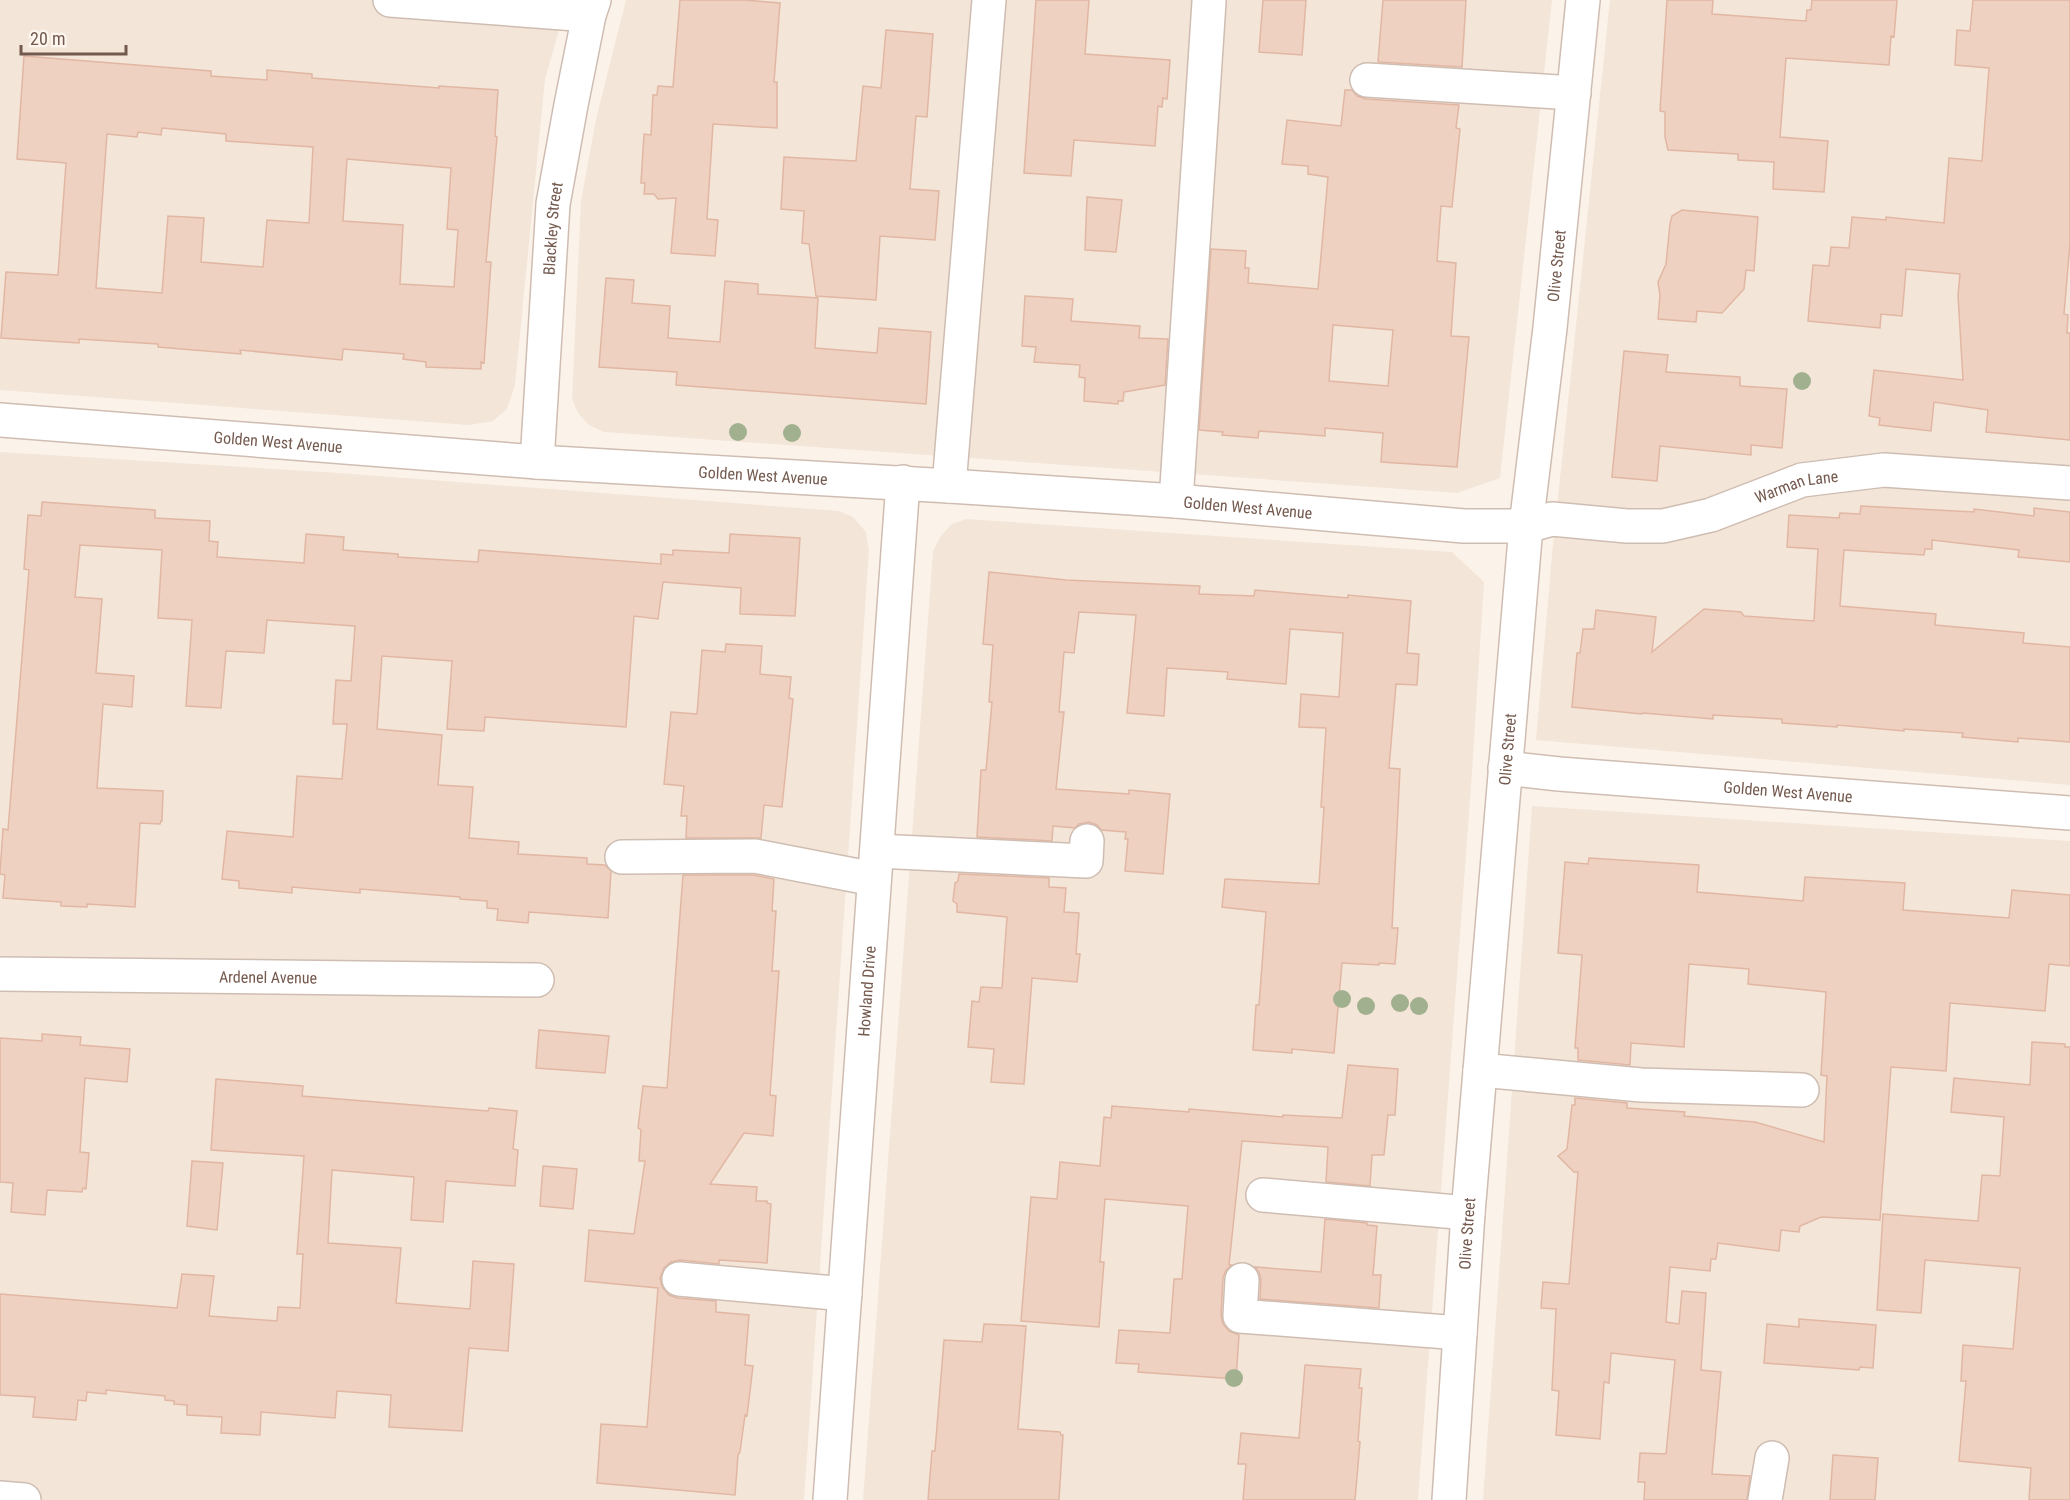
<svg xmlns="http://www.w3.org/2000/svg" width="2070" height="1500" font-family="'Roboto Condensed',sans-serif">
<style>
.residential{fill:#f3e5d8}
.building{fill:#efd1c2;stroke:#e1b7a3;stroke-width:1.5;fill-rule:evenodd}
.lines{fill:none;stroke-linecap:round;stroke-linejoin:round}
.minor-casing{stroke:#cfbdb2;stroke-width:36}
.minor{stroke:#fff;stroke-width:33}
.tree{fill:#a1b08f}
.labels{text-anchor:middle;dominant-baseline:central;stroke-width:4.5;stroke-linejoin:round;paint-order:stroke}
.street-label{font-size:16px;fill:#74594e;stroke:#fef7ef}
</style>
<rect width="100%" height="100%" fill="#fbf3e9"/>
<!-- residential -->
<path class="residential" d="M0,0h568l-23,79 -30,306 -8,24 -14,12 -24,4 -469,-35z
M626,0h926l-52,478 -43,15 -853,-61 -15,-7 -11,-12 -6,-14 9,-198 15,-82z
M1610,0h460v785l-534,-45 16,-185z
M0,452l339,21 500,38 14,6 13,15 3,18 -65,950h-804z
M966,519l486,33 32,30 -13,205 -53,713h-555l70,-949 7,-14 12,-13z
M1532,806l538,35v659h-587z"/>
<!-- building -->
<path class="building" d="M680,0h65l35,3 -6,79h3v46l-64,-4 -6,95 11,1 -3,36 -44,-3 5,-55 -18,1 -4,-5h-10l1,-11h-4l3,-49 7,1 2,-40h4l1,-9 15,1z
M1036,0h53l-4,54 85,6 -3,39 -4,-1 -1,9 -4,-1 -3,40 -81,-6 -3,36 -47,-3z
M1263,0h43l-4,55 -43,-3z
M1383,0h83l-4,67 -84,-5z
M1667,0h46l-1,14 94,7 1,-11h4l1,-10h85l-3,37 -3,-1 -2,29 -103,-7 -6,79 48,4 -4,51 -51,-3 1,-27 -36,-2v-6l-70,-4 -3,-13v-25l-5,-1z
M1973,0h97v243l-6,71 4,1 -1,18h3v107l-84,-8 2,-22 -54,-8 -3,29 -52,-6 1,-7 -11,-2 5,-46 89,10 -5,-85 2,-21 -54,-5 -4,47 -21,-2 -1,14 -72,-7 5,-56 16,1 2,-19 18,1 3,-31 34,3v-3l58,6 5,-65 33,3 7,-93 -34,-3 2,-35 13,1z
M886,30l47,4 -6,83 -11,-1 -6,73 29,2 -4,49 -55,-4 -4,64 -60,-4 -7,-52 -7,-1 2,-32 -23,-2 3,-52 72,4 7,-75 18,2z
M24,56l187,15v5l56,4v-10l45,4v4l127,10v-2l59,4 -3,46 2,1 -11,125h5l-7,101 -3,-1v7l-55,-2v-5l-23,-3 1,-5 -61,-5 -1,11 -102,-10 1,4 -83,-7v-3l-79,-5v4l-78,-5 5,-66 52,3 8,-112 -49,-4zM162,128l64,6v7l87,6 -4,76 -42,-3 -4,47 -62,-5 3,-44 -36,-2 -6,77 -66,-5 11,-154 30,3 1,-5 23,3zM347,159l104,9 -4,61 11,1 -4,57 -54,-3 3,-59 -60,-4z
M1345,90h7l5,6 9,3 93,6 -3,23 4,1 -8,78 -11,-1 -4,55 19,2 -5,73 18,1 -12,130 -76,-5 2,-29 -58,-5v8l-66,-5 -1,7 -36,-3 1,-3 -24,-2 12,-181 35,2 -1,17h4l-1,15 70,6 10,-112 -20,-3v-8l-26,-2 5,-44 54,6zM1333,325l60,5 -5,56 -59,-5z
M1087,197l35,3 -6,52 -31,-2z
M1682,210l76,7 -4,54 -8,-1 -2,19 -22,24 -25,-2 -1,11 -38,-3 2,-24 -2,-13 8,-18 4,-40 2,-8z
M606,278l28,2 -2,23 38,3 -2,32 52,4 5,-61 33,3v10l60,4 -3,50 62,5 2,-25 52,4 -5,72 -250,-19 1,-13 -78,-5z
M1025,296l48,3 -2,22 69,5 -1,12 29,1 -3,46 -41,7 -1,9h-5v3l-34,-3 1,-23 -6,-1 1,-12 -46,-3 2,-15 -14,-1z
M1624,351l44,4 -2,17 74,5v9l47,3 -5,59 -31,-3v10l-91,-9 -3,35 -45,-4z
M42,502l113,8v8l55,3 -1,20 9,1 -1,15 87,6 2,-29 38,3 -1,13 55,4v3l80,5 1,-12 182,14v-10l12,1v-5l56,3 1,-19 70,4 -5,78 -55,-2 1,-26 -78,-6 -5,37 -24,-3 -8,111 -141,-10 -1,14 -37,-2 5,-68 -70,-5 -5,73 65,6 -4,50 35,2 -4,51 50,4 -1,12 69,4v6l18,1 6,6 -3,47 -79,-6 -1,11 -31,-3 1,-11 -11,-1v-7l-27,-2v-2l-100,-8v4l-68,-6v6l-53,-5v-7l-17,-2 5,-48 66,6 4,-61 45,3 5,-55h-14l3,-44 15,1 4,-55 -88,-6 -3,33 -38,-2 -5,57 -35,-2 6,-86 -34,-2 4,-68 -82,-5 -5,52 27,2 -6,74 38,3 -2,31 -29,-3 -6,84 66,3 -1,30h-1l-1,3 -20,-1 -5,84 -48,-3v3l-26,-1v-4l-58,-4 2,-23 -5,-1v-2l3,-43 5,1 21,-260 -5,-1 4,-54 13,1z
M1861,506l113,6v-3l60,7v-8l36,4v50l-52,-5 1,-7 -87,-10v9h-7l-1,6 -80,-5 -4,56 96,8 -1,11 89,8 -1,10 47,4v95l-52,-4v4l-56,-5 1,-4 -59,-4v2l-67,-6v2l-55,-4v-4l-69,-4v4l-70,-6 -1,1 -70,-7 5,-54h3l3,-24h11l2,-19 60,7 -4,35 52,-43 37,3 3,4 70,5 4,-72 -31,-2 2,-32 50,3 1,-5 20,1z
M989,572l77,8 134,6 -1,8 55,2 1,-6 93,8v-3l63,6 -4,52 12,1 -2,31 -21,-1 -7,84 11,1 -8,159h6l-3,36 -16,-1v2l-37,-2 -8,90 -42,-4v4l-39,-3 3,-45h3l7,-93 -44,-5 3,-28 94,5 5,-77h-3l5,-79 -27,-1 2,-33 38,3 4,-64 -53,-4 -4,55 -59,-5 1,-7 -61,-4 -3,48 -37,-3 9,-98 -57,-3 -5,41 -10,-1 -5,60h5l-8,77 73,5v-4l41,4 -7,80 -38,-3 3,-32h-3l1,-7 -25,-2 -4,-5 -8,-3 -10,2 -4,4 -22,-2 -1,15 -75,-4 4,-67h5l6,-68h-3l4,-57 -10,-1z
M726,644l36,2 -2,28 31,3 -2,21 4,1 -11,108 -18,-2 -3,33h-75l1,-22h-6l3,-30 -20,-2 7,-72 26,2 5,-64 23,2z
M1589,858l110,7 -2,27 106,9 2,-24 100,6 -2,27 106,8 3,-28 58,5v71l-21,-2 -4,47 -95,-8 -4,68 -55,-4 -11,153 -59,-3 -21,9 -1,6 -18,-2 -2,21 -61,-8 -2,16h-5l-1,12 -40,-4 -4,55 13,2 3,-33 24,2 -5,77 20,2 -9,102 38,2 -3,24h-103l1,-18h-7l2,-29 26,1 9,-94 -64,-7 -2,30 -5,-1 -4,57 -44,-4 3,-44 -7,-1 4,-81 -15,-1 2,-26 26,2 9,-112h-4l-16,-16 9,-7 5,-44h3v-7l52,5v5l58,4 -1,4 71,6 69,20 3,-66 -6,-1 5,-83 -78,-8 1,-15 -60,-5 -5,83 -53,-4 -1,22 -52,-5v-12h-3l7,-93 -24,-2 7,-91 23,2z
M959,874l90,4v9l17,1 -2,24 15,1 -3,41h4l-3,28 -45,-4 -8,106 -33,-2 3,-33 -26,-2 4,-46 7,1 2,-15 21,1 5,-71 -50,-5v-8l-4,-3 2,-18 3,-2z
M683,875h70l21,4 -2,32h4l-4,60h7l-9,124 6,1 -3,40 -29,-3 -34,51 47,3 -1,14h11v2l4,1 -4,59 -48,-3v4l-39,-4 -9,2 -7,6 -4,10 2,9 7,8 8,3 39,3v11l33,3 -4,50 8,1 -6,50 -2,-1 -5,37 -2,3 -3,40 -138,-12 4,-59 46,3 11,-139 -73,-7 4,-51 45,4 11,-73h-6l2,-31 -3,-2 5,-42 24,2z
M539,1030l70,6 -4,37 -69,-5z
M42,1034l39,3 -1,8 50,4 -3,33 -42,-4 -5,74 9,1 -3,36 -3,-1 -1,4 -35,-2 -2,25 -34,-3 2,-29 -13,-1v-144l42,3z
M2032,1042l33,2v3h5v453h-41l2,-32 -72,-7 7,-80h-5l2,-36 50,4 7,-81 -95,-8 -4,53 -44,-3 6,-96 95,7 4,-46 18,1 4,-59 -53,-5 3,-34 76,7z
M1348,1065l50,4 -3,46h-7l-4,40h-12l-2,31 -44,-4 2,-35 -86,-6 -13,124h3l-6,5 -3,8 -2,37 2,9 6,7 10,4 -3,44 -98,-7 1,-8 -23,-1 3,-33 51,3 4,-54h8l6,-73 -83,-7 -5,63h4l-5,65 -78,-6 10,-124 26,2 3,-37 40,4 4,-49 7,1 1,-12 77,6v-3l94,8v-2l59,3z
M216,1079l87,7 -1,10 186,15 1,-3 28,3 -4,38 5,1 -3,36 -69,-5 -3,41 -32,-2 3,-43 -82,-7 -4,73 73,5 -5,55 74,6 3,-48 41,3 -6,87 -39,-3 -7,83 -73,-4 2,-32 -54,-4 -2,27 -74,-6 -1,23 -39,-2 1,-16 -35,-2v-10l-13,-1v-3l-9,-1v-4l-59,-6v4l-19,-2 -1,9 -8,-1 -2,20 -43,-3 2,-20 -35,-2v-101l177,14 5,-34 32,2 -5,40 68,5 1,-14 22,1 3,-54h-6l7,-98 -93,-6z
M192,1161l31,2 -6,67 -30,-4z
M543,1166l34,3 -4,40 -33,-3z
M1325,1219l42,4v2l10,1 -4,49h8l-2,33 -119,-9 1,-19 -2,-8 -4,-5 66,5z
M1799,1319l77,6 -3,43 -13,-1 -1,3 -95,-7 3,-39 32,3z
M984,1324l42,2 -8,103 42,3 1,3h2l-4,65h-131l4,-49h3l9,-111 38,2z
M1305,1365l56,4 -2,19h3l-4,53 2,1 -5,58h-112l3,-36h-8l3,-31 58,5z
M1833,1455l45,3 -3,42h-45z"/>
<g class="lines">
<!-- minor casing -->
<g class="minor-casing">
<g id="minor">
<path d="M390,0l199,15"/>
<path d="M1367,80l207,13"/>
<path id="s1" d="M0,420l537,42 412,24 227,15 288,25h62l26,-7 75,7h36l48,-11 91,-35 82,-10 186,13"/>
<path id="s2" d="M537,462l16,-258 18,-99 18,-90 5,-15"/>
<path d="M949,486l40,-486"/>
<path d="M1176,501l33,-499"/>
<path id="s3" d="M1505,768l54,6 511,39"/>
<path d="M877,851l209,10 1,-20"/>
<path d="M622,857l133,-1 119,23"/>
<path id="s4" d="M0,974l537,6"/>
<path d="M1480,1070l161,15 161,5"/>
<path d="M1263,1195l205,18"/>
<path d="M679,1279l166,15"/>
<path d="M1242,1280l-2,36 220,17"/>
<path d="M0,1498l24,2"/>
<path id="s5" d="M830,1500l73,-1018"/>
<path id="s6" d="M1449,1500l19,-287 58,-687 24,-198 33,-328"/>
<path d="M1765,1500l7,-42"/>
</g>
</g>
<!-- minor -->
<use href="#minor" class="minor"/>
</g>
<!-- trees -->
<g class="tree">
<circle cx="1802" cy="381" r="9"/>
<circle cx="738" cy="432" r="9"/>
<circle cx="792" cy="433" r="9"/>
<circle cx="1342" cy="999" r="9"/>
<circle cx="1400" cy="1003" r="9"/>
<circle cx="1366" cy="1006" r="9"/>
<circle cx="1419" cy="1006" r="9"/>
<circle cx="1234" cy="1378" r="9"/>
</g>
<g class="labels">
<!-- street labels -->
<g class="street-label">
<text stroke="none"><textPath href="#s2" startOffset="234">Blackley Street</textPath></text>
<text stroke="none"><textPath href="#s6" startOffset="1239">Olive Street</textPath></text>
<text stroke="none"><textPath href="#s1" startOffset="279">Golden West Avenue</textPath></text>
<text stroke="none"><textPath href="#s1" startOffset="765">Golden West Avenue</textPath></text>
<text stroke="none"><textPath href="#s1" startOffset="1808">Warman Lane</textPath></text>
<text stroke="none"><textPath href="#s1" startOffset="1251">Golden West Avenue</textPath></text>
<text stroke="none"><textPath href="#s6" startOffset="753">Olive Street</textPath></text>
<text stroke="none"><textPath href="#s3" startOffset="284">Golden West Avenue</textPath></text>
<text stroke="none"><textPath href="#s4" startOffset="268">Ardenel Avenue</textPath></text>
<text stroke="none"><textPath href="#s5" startOffset="510">Howland Drive</textPath></text>
<text stroke="none"><textPath href="#s6" startOffset="267">Olive Street</textPath></text>
</g>
</g>
<!-- scale -->
<path d="M21 45v9h105v-9" fill="none" stroke="#74594e" stroke-width="3"/>
<text x="30" y="45" font-size="18" fill="#74594e" stroke="#fef7ef" stroke-width="4.5" paint-order="stroke">20 m</text>
</svg>
